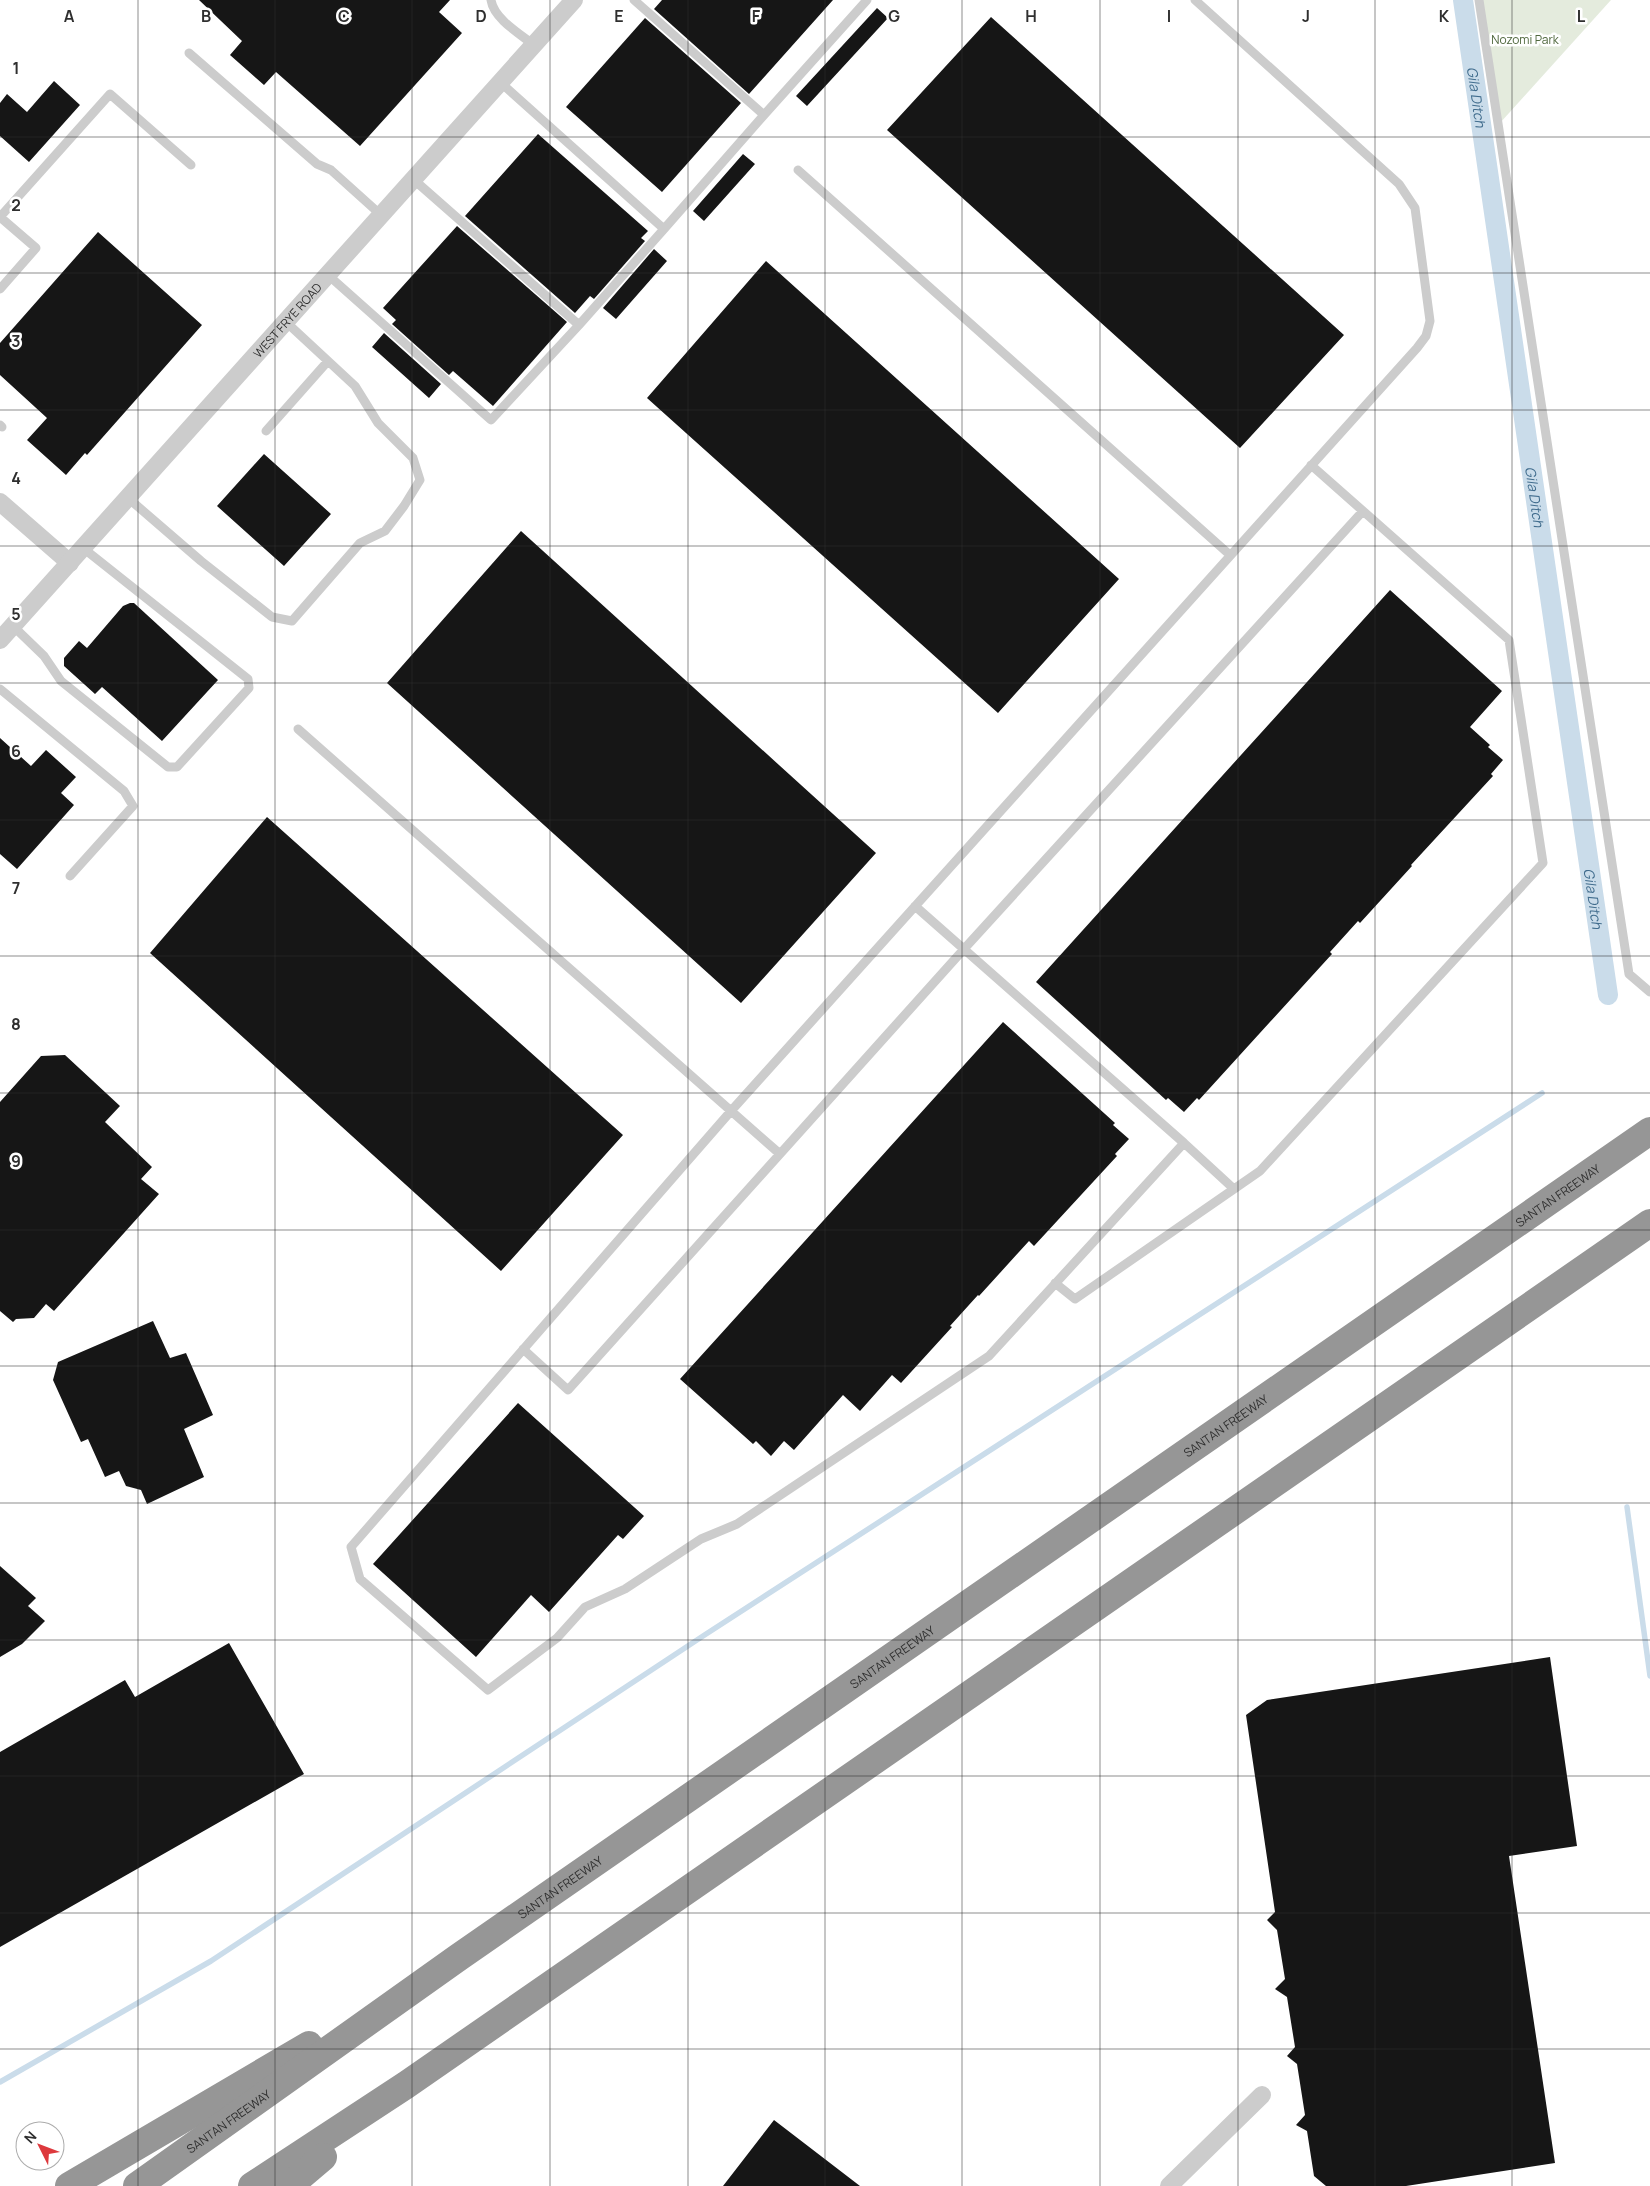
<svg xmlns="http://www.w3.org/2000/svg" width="1650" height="2186" font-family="Manrope,sans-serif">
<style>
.green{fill:#e4ebdd}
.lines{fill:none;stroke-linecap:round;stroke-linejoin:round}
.stream{stroke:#cadcea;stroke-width:5.5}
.canal{stroke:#cadcea;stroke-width:20}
.building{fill:#161616}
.service{stroke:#ccc;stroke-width:9}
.minor{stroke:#ccc;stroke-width:18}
.motorway{stroke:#969696;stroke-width:28}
.grid{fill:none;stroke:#2f2f2f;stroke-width:1;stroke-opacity:0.55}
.labels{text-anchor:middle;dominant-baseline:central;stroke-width:5;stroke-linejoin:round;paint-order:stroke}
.park-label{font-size:12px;fill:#50683e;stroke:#fff}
.street-label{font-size:12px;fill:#2f2f2f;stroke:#fff}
.water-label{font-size:14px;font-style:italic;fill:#406c8d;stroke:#fff}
.grid-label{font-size:16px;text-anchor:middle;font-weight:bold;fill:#2f2f2f;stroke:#fff;stroke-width:5;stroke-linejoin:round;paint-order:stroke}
</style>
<rect width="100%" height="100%" fill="#fff"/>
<!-- green -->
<path class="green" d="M1479,0h132l-111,123z"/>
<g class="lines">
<!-- stream -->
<path class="stream" d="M1627,1507l23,169
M0,2082l211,-121 492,-325 839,-543"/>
<!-- canal -->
<path class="canal" id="s1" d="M1463,0l145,995"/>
</g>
<!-- building -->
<path class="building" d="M199,0h251l-11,12 23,21 -102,113 -84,-74 -12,13 -34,-30 12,-14z
M662,0h171l-84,94 -95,-85z
M877,8l11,10 -81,88 -11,-10z
M991,17l353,318 -104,113 -353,-318z
M645,18l96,85 -79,89 -96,-85z
M54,81l26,24 -51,57 -29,-26v-33l7,-9 20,18z
M538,134l110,97 -7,7 4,3 -51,58 -4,-3 -15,17 -110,-97z
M743,154l12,10 -51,57 -11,-10z
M457,226l110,96 -74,84 -40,-35 -4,4 -57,-51 4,-4 -13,-12z
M98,232l104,93 -115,130 -2,-2 -19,22 -39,-35 20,-22 -47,-43v-32z
M654,249l13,12 -51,58 -13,-11z
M766,261l353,318 -121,134 -351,-315z
M384,333l57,51 -12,14 -57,-51z
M264,454l67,60 -47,52 -67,-60z
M521,531l355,322 -135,150 -354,-320z
M1390,590l112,101 -32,36 20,18 -2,2 15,13 -12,14 2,2 -82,89 1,1 -52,57 -2,-2 -28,31 2,2 -133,146 -2,-2 -13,14 -16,-14 -2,2 -130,-118z
M130,603h4l84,77 -56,61 -60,-54 -7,7 -31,-28v-8l15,-17 8,7 36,-42z
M0,738l31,28 15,-16 30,27 -15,16 13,12 -57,64 -17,-15z
M267,817l356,318 -122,136 -351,-318z
M1003,1022l112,101 -2,2 16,14 -14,15 2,2 -83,90 -5,-5 -50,55 -1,-1 -28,31 2,1 -51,56 -9,-8 -32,36 -17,-16 -49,55 -10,-9 -13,15 -15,-15 -3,3 -73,-65z
M65,1055l55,51 -15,16 47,45 -11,12 18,15 -105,117 -8,-7 -12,14 -18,1 -3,3 -13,-11v-209l41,-46z
M153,1321l17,37 16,-5 27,62 -29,14 20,48 -57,27 -6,-14 -15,-4 -7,-15 -14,6 -17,-38 -7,3 -28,-62 5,-18z
M518,1403l126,113 -21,23 -5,-4 -69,77 -18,-17 -55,62 -103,-93z
M0,1566l36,32 -8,8 17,15 -23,23 -22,13z
M229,1643l75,131 -304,173v-195l125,-72 10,17z
M1550,1657l27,189 -68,10 46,307 -149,23h-80l-12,-10 -7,-45 -11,-6 9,-10 -8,-51 -10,-8 8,-9 -8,-50 -12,-8 10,-10 -8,-49 -10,-10 8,-8 -29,-197 21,-15z
M774,2120l86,66h-137z"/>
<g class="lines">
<!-- service -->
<path class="service" d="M491,0c3,19 29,34 43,45
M634,0l130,115 -100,114
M1479,0l150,974 21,18
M189,53l128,111 14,6 50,45
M500,82l164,147 -85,96
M764,115l103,-115
M798,170l432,385
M0,217l110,-123 81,71
M0,217l36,31 -36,41
M328,275l163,145 88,-95 -166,-146
M0,425l2,2
M266,431l62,-70
M128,498l73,63 71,56 20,4 68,-78 25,-12 19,-25 16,-26 -7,-22 -35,-35 -23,-37 -69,-64
M13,626l31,30 17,25 107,86h9l72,-79 -1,-9 -165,-131
M0,689l124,102 9,15 -63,70
M298,729l482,425
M915,906l269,237 -195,213 -252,168 -36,15 -76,50 -40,18 -28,31 -69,52 -128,-111 -9,-32 380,-436 686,-763 9,-12 4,-15 -15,-113 -16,-24 -204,-184
M1234,1189l26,-18 283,-308 -34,-223 -198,-175
M1055,1283l20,16 159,-110 -50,-46
M523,1349l45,41 396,-441 399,-438"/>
<!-- minor -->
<g class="minor">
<path d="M0,502l70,61"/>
<path id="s2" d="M0,640l574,-640"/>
<path d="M1169,2186l93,-91"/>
</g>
<!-- motorway -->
<g class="motorway">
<path d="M69,2186l240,-141"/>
<path id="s3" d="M137,2186l322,-229 1191,-826"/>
<path d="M252,2186l154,-101 1244,-862"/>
<path d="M289,2186l34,-29"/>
</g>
</g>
<!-- grid -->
<path class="grid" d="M138,0v2186M275,0v2186M412,0v2186M550,0v2186M688,0v2186M825,0v2186M962,0v2186M1100,0v2186M1238,0v2186M1375,0v2186M1512,0v2186M0,137h1650M0,273h1650M0,410h1650M0,546h1650M0,683h1650M0,820h1650M0,956h1650M0,1093h1650M0,1230h1650M0,1366h1650M0,1503h1650M0,1640h1650M0,1776h1650M0,1913h1650M0,2049h1650"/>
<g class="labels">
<!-- park labels -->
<g class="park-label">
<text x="1525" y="39">Nozomi Park</text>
</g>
<!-- street labels -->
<g class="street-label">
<text stroke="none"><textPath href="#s2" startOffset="430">WEST FRYE ROAD</textPath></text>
<text stroke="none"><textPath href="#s3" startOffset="1732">SANTAN FREEWAY</textPath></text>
<text stroke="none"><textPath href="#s3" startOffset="1328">SANTAN FREEWAY</textPath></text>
<text stroke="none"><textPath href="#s3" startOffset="922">SANTAN FREEWAY</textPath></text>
<text stroke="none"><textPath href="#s3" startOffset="518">SANTAN FREEWAY</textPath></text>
<text stroke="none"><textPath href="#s3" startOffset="112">SANTAN FREEWAY</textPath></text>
</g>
<!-- water labels -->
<g class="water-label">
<text stroke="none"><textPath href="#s1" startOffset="98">Gila Ditch</textPath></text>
<text stroke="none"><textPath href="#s1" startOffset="502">Gila Ditch</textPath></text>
<text stroke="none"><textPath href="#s1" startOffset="908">Gila Ditch</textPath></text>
</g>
</g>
<g class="grid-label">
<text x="69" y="22">A</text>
<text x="206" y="22">B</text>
<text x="344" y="22">C</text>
<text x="481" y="22">D</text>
<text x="619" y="22">E</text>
<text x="756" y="22">F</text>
<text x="894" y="22">G</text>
<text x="1031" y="22">H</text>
<text x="1169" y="22">I</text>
<text x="1306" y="22">J</text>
<text x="1444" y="22">K</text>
<text x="1581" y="22">L</text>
<text x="16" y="74">1</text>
<text x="16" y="211">2</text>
<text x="16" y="347">3</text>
<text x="16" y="484">4</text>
<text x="16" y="620">5</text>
<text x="16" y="757">6</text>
<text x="16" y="894">7</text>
<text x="16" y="1030">8</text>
<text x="16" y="1167">9</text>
</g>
<!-- north arrow -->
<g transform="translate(40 2146) rotate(312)"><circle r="24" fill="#ffffff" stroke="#acacac"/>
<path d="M0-4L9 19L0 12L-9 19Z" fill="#dd393d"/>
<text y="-8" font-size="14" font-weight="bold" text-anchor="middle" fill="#2f2f2f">N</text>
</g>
</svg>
